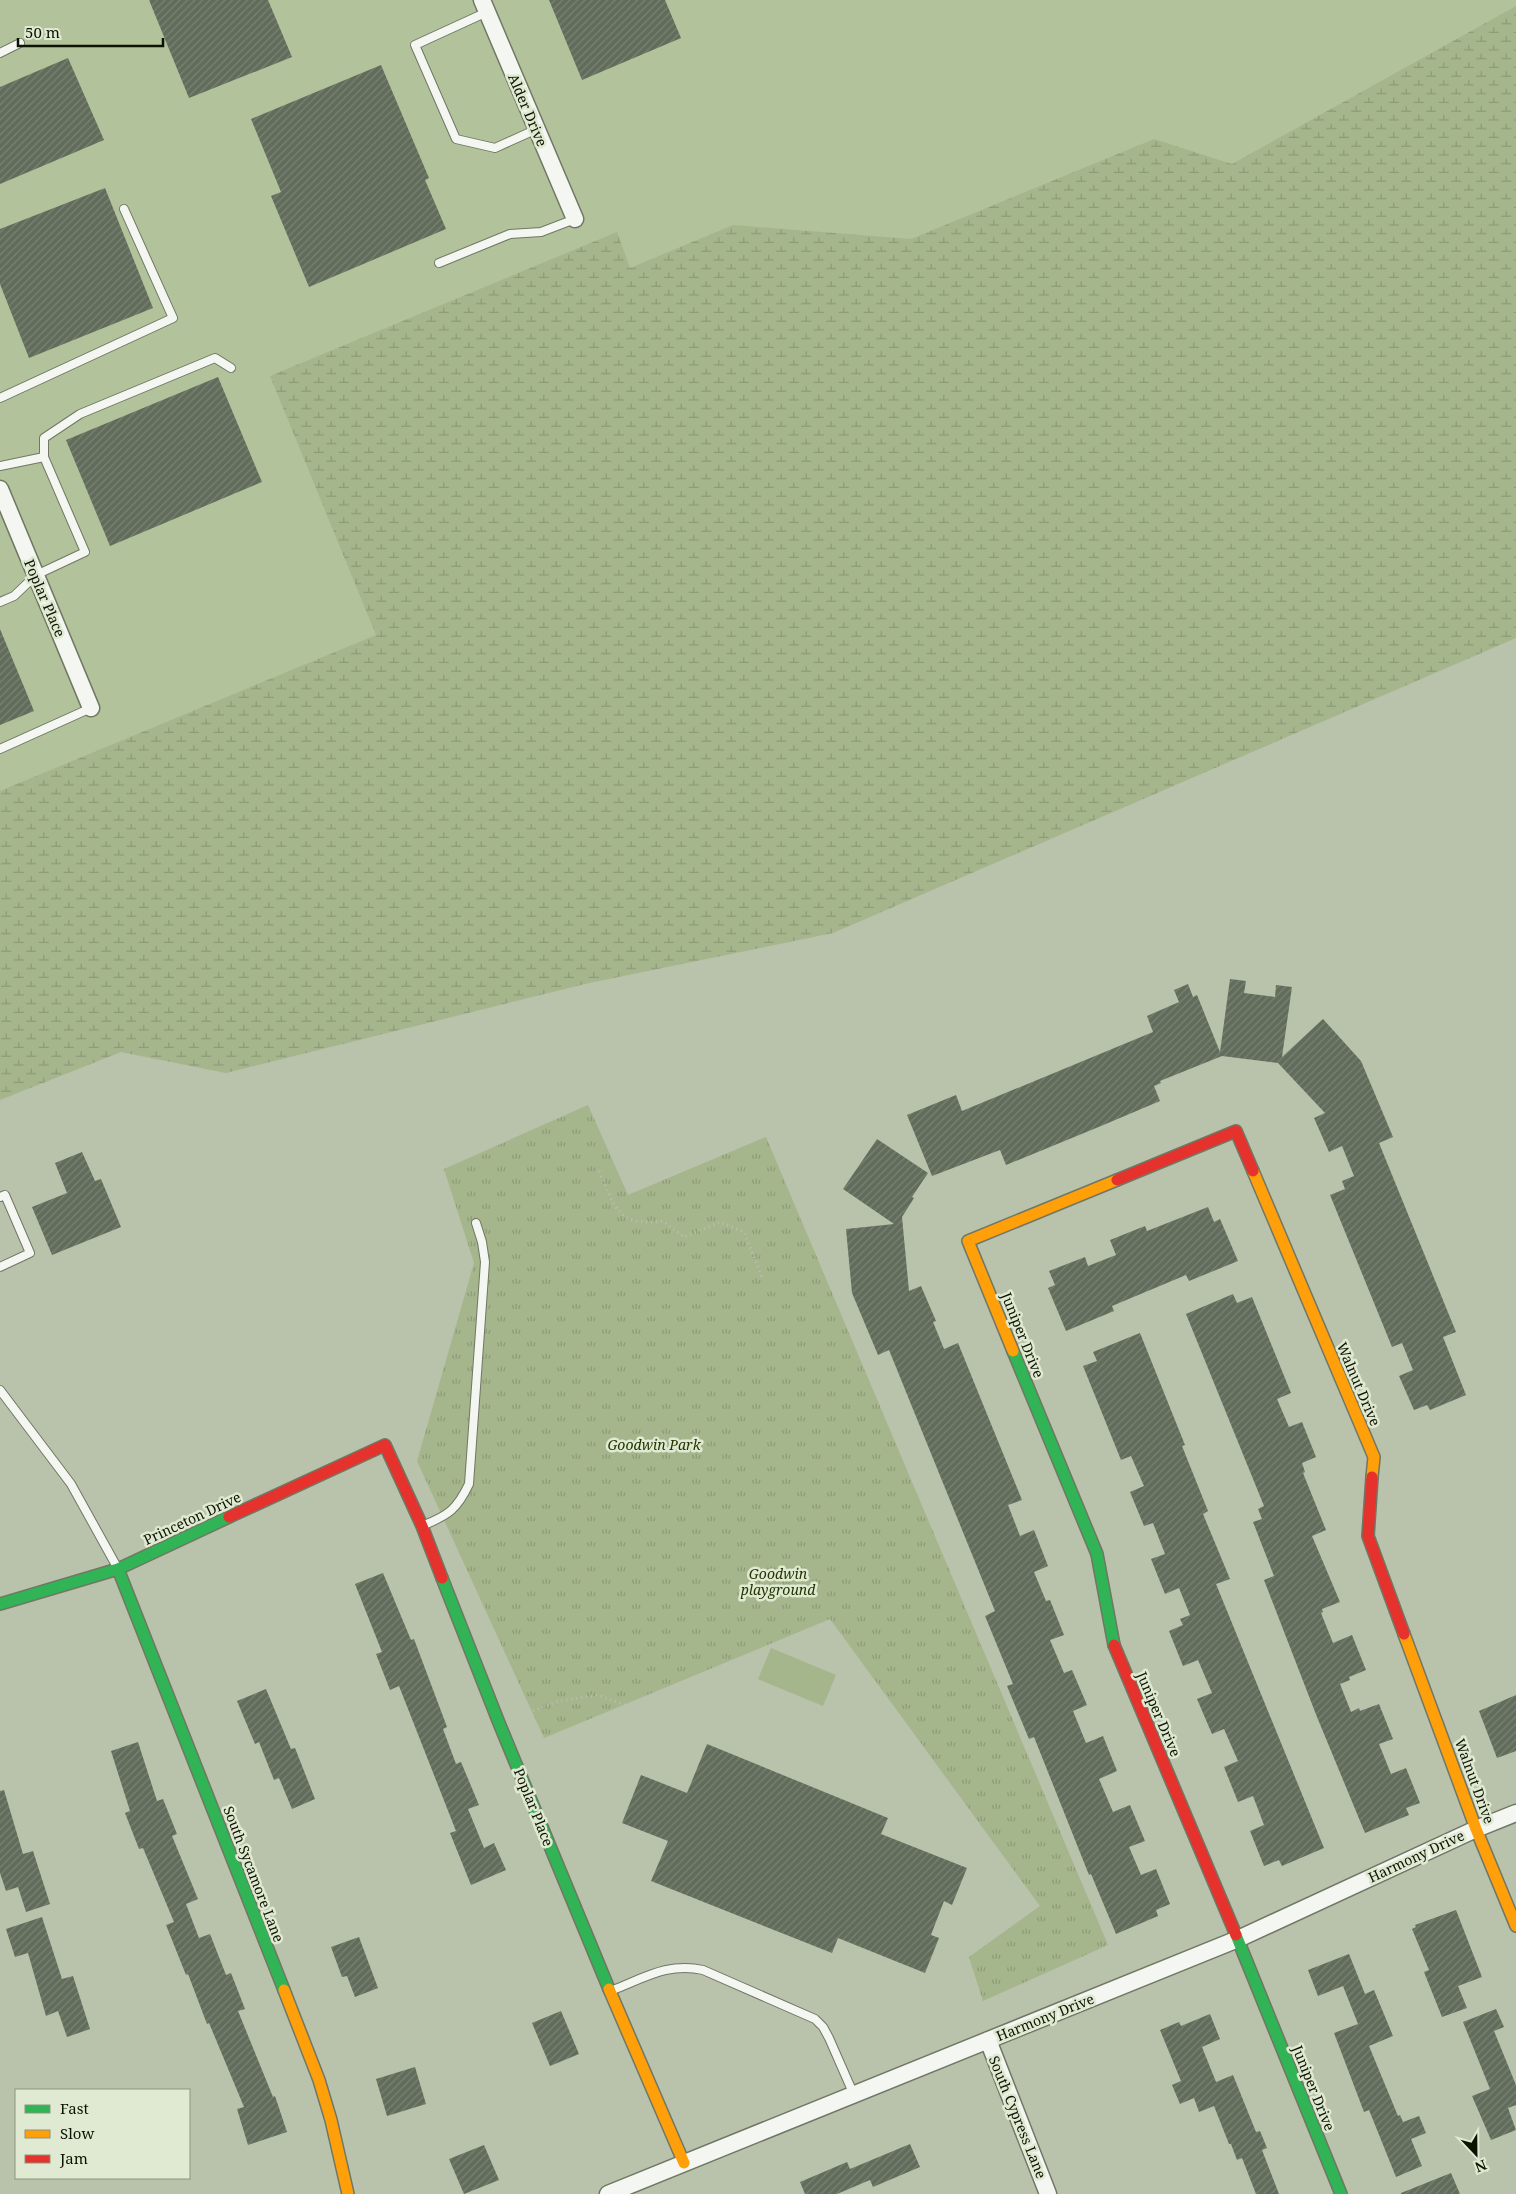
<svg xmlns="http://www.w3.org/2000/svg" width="1516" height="2194" font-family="'Noto Serif',serif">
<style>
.built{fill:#b2c29a}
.grass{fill:#a5b58c}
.wetland{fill:url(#wetland-marsh)}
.park{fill:url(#park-tufts)}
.building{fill:url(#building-hatch)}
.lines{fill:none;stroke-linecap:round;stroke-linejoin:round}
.lane-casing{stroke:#707764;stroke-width:10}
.street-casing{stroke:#707764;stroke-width:19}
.fast-casing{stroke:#707764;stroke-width:14}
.slow-casing{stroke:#707764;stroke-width:14}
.jam-casing{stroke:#707764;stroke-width:14}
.path{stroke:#bdbfb8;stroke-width:3;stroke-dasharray:1 4;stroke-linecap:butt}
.lane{stroke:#f4f6f2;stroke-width:8}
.street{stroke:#f4f6f2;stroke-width:16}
.fast{stroke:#30b455;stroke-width:11}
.slow{stroke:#ff9f0a;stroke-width:11}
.jam{stroke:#e5322d;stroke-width:11}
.labels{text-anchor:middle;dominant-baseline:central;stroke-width:5;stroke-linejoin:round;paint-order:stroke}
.street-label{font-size:14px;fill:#0d1303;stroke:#e0ead2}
.park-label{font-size:14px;font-style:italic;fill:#243300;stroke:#e0ead2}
</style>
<defs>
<pattern id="wetland-marsh" width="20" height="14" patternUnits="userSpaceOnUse" patternTransform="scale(1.25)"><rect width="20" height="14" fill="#a5b58c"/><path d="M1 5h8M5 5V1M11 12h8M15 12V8" fill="none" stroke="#8d9b77"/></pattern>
<pattern id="park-tufts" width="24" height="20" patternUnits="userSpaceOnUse" patternTransform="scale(1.25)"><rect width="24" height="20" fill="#a5b58c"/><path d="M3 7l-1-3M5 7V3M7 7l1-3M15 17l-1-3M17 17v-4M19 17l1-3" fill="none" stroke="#8d9b77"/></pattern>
<pattern id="building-hatch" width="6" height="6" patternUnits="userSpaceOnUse" patternTransform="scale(1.25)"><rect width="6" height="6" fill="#616c5b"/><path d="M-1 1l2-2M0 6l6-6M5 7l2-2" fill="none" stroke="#7a8375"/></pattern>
</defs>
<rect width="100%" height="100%" fill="#b9c2aa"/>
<!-- built -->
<path class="built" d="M0,0h1516v6l-285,158 -77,-25 -243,100 -178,-14 -103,43 -13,-36 -346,144 105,259 -376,156z"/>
<!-- grass -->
<path class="grass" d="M771,1648l65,27 -13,31 -65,-27z"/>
<!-- wetland -->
<path class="wetland" d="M1516,6v632l-683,295 -244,50 -363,90 -105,-21 -121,48v-309l376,-156 -106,-259 347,-144 13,36 103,-43 178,14 243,-100 78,25z"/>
<!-- park -->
<path class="park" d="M588,1105l40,90 138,-58 342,808 -125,56 -14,-44 71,-51 -210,-287 -286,119 -127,-277 57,-198 -30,-94z"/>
<!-- building -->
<path class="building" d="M149,0h119l24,57 -103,41z
M549,0h116l16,38 -99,42z
M68,58l36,82 -104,44v-97z
M381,65l48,113 -4,2 21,49 -137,58 -38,-91 10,-4 -30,-73z
M105,188l48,120 -124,50 -29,-74v-55z
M218,377l44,105 -152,64 -44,-106z
M0,629l34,82 -34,14z
M1230,979l16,2 -2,12 31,4 1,-12 16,2 -10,70 41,-38 38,42 32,76 -14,6 77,189 -13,5 23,58 -36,15 -3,-5 -13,5 -15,-34 14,-6 -11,-27 -10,4 -62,-152 15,-6 -3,-8 12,-5 -12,-30 -13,6 -15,-34 11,-5 -47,-50 -56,-7 -62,25 1,2 -7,3 6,15 -59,25 -95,39 -6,-15 -68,26 -25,-61 49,-20 6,16 191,-79 -6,-16 32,-14 -5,-12 14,-6 5,13 4,-2 23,57z
M877,1139l51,34 -16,24 2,1 -12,19 7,74 12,-5 15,35 -3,1 11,27 14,-6 64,157 -14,5 12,31 14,-6 14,36 -14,6 12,29 4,-1 14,35 -14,5 14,33 8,-3 15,35 -14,6 13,32 17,-7 14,35 -18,8 14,33 17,-7 15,36 -16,6 12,28 15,-6 14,35 -14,6 2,6 -42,18 -25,-60 -2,1 -55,-138 -5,2 -22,-53 6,-2 -28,-68 10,-5 -78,-192 -28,-69 -11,5 -26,-62 -6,-64 48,-5 -51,-35z
M82,1152l13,29 6,-2 20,48 -69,28 -20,-48 35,-14 -12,-30z
M1208,1207l6,15 6,-3 18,42 -49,20 -3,-6 -74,31 2,5 -48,20 -18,-43 7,-3 -6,-14 36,-14 3,9 28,-11 -6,-15 35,-14 2,5z
M1233,1294l4,9 15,-6 39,96 -14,6 12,28 13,-5 14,35 -14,6 3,9 -2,1 23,57 -14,6 28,66 -18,7 1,3 -2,1 12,30 19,-8 14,35 -17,7 1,3 -10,4 11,28 8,-4 1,3 19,-7 14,35 -14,5 12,30 15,-6 14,35 -14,5 3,7 -44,18 -48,-116 -53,-137 10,-4 -21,-54 9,-3 -4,-10 6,-3 -78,-192z
M1140,1333l45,112 -3,1 26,65 -5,3 27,65 -14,5 108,264 -42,18 -3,-6 -15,6 -14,-35 14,-6 -11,-29 -15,6 -14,-35 14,-6 -14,-32 -12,5 -15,-35 15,-6 -14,-33 -15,6 -14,-35 14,-6 -3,-6 10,-4 -11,-27 -14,6 -14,-35 14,-5 -12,-31 -9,3 -14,-34 14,-6 -13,-30 -10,4 -38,-94 14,-5 -4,-9z
M383,1573l28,67 3,-1 33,88 -4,2 13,35 5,-2 18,43 -11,4 16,39 10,-5 12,27 -35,15 -21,-52 6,-2 -57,-145 -9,4 -14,-36 6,-2 -27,-68z
M266,1689l25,60 4,-1 20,51 -23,10 -13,-31 -5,2 -15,-38 -4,2 -18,-43z
M1516,1695v56l-19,7 -18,-47z
M138,1742l19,59 6,-2 14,35 -5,2 26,63 -12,5 13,34 11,-4 16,41 5,-2 14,36 -7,2 35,86 2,-1 12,36 -39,13 -11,-36 7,-2 -35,-84 -2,1 -19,-50 -2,1 -20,-50 8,-3 -31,-74 -4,1 -14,-36 5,-2 -19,-60z
M707,1744l181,74 -7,16 86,34 -15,37 -8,-4 -13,34 8,3 -14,35 -87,-35 -6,15 -181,-72 17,-40 -46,-18 19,-48 46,18z
M4,1790l19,64 10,-3 17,53 -24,8 -8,-25 -12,4 -6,-18v-82z
M1456,1910l26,67 -24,9 9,22 -25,9 -18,-45 5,-2 -17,-41 4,-2 -1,-2z
M42,1917l20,62 11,-3 17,53 -23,8 -9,-26 -12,5 -18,-63 -13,4 -9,-28z
M359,1937l19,51 -23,9 -8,-21 -5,1 -11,-30z
M1349,1954l16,40 9,-4 19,46 -24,10 29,70 2,-1 3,7 16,-6 7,17 -15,6 11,27 -26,11 -27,-67 -5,2 -30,-79 24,-9 -15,-38 -25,10 -10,-26z
M1496,2009l8,18 -10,4 22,54v20l-8,3 8,22 -25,10 -19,-44 18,-7 -27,-67z
M561,2011l18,43 -29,12 -18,-43z
M1210,2014l10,25 -18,8 14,35 17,-7 23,57 4,-1 7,17 -5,2 17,44h-23l-14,-36 -5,2 -6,-16h-2l-15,-38 -15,6 -5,-14 -14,6 -8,-19 9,-4 -21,-51 19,-8 2,4z
M415,2067l11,37 -39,12 -11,-37z
M910,2144l10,23 -47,20 -3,-7 -33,14h-32l-5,-12 47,-20 3,7z
M484,2145l15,35 -35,14 -15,-35z
M1451,2173l9,21h-59v-1z"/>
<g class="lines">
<!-- lane casing -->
<g class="lane-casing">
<path id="lane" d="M487,12l-72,33 41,94 39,9 42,-19
M0,53l20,-10
M439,263l71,-29 31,-2 34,-13
M0,398l173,-80 -49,-109
M44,457v-19l36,-24 135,-56 16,10
M0,466l44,-9 41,95 -49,23 -22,21 -14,6
M0,749l91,-41
M0,1197l5,-2 25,58 -30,14
M0,1390l71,94 46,83
M424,1525c25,-10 33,-16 45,-41l16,-222 -3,-20 -6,-19
M613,1990c31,-12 56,-28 90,-20l112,49 8,8 6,11 25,57"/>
</g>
<!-- street casing -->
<g class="street-casing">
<path id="street" d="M482,0l93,219
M0,489l91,219
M988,2040l60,154
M608,2194l630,-255 238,-110 40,-16"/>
</g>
<!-- fast casing -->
<g class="fast-casing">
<path id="fast" d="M1013,1351l84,203 17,91
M118,1569l166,421
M442,1578l57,145 110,266
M0,1604l118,-35 111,-52
M1236,1935l105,259"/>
</g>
<!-- slow casing -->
<g class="slow-casing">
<path id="slow" d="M1253,1171l121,286 -2,20
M1013,1351l-45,-110 149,-61
M1404,1634l72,195 40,97
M609,1989l75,174
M284,1990l35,90 12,40 17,74"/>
</g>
<!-- jam casing -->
<g class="jam-casing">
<path id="jam" d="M1117,1180l119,-49 17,40
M1372,1477l-4,59 36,98
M229,1517l156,-72 37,81 20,52
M1114,1645l122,290"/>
</g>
<!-- path -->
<path class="path" d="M599,1171c17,37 18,56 64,50l21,16 36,-15 24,10 18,45
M519,1716l37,-14 41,-7 127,45"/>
<!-- lane -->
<use href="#lane" class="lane"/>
<!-- street -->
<use href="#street" class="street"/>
<!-- fast -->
<use href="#fast" class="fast"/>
<!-- slow -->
<use href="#slow" class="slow"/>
<!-- jam -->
<use href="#jam" class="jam"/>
</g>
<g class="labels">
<!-- street labels -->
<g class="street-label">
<text transform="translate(528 110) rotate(67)">Alder Drive</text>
<text transform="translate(45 598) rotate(67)">Poplar Place</text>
<text transform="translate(1023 1335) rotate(68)">Juniper Drive</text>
<text transform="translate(1359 1384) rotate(67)">Walnut Drive</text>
<text transform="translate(192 1518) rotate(-25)">Princeton Drive</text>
<text transform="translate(1159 1714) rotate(67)">Juniper Drive</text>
<text transform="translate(1475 1781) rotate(70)">Walnut Drive</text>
<text transform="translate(534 1807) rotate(68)">Poplar Place</text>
<text transform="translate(1416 1856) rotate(-25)">Harmony Drive</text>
<text transform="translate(254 1874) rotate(69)">South Sycamore Lane</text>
<text transform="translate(1045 2017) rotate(-22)">Harmony Drive</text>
<text transform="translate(1314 2088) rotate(68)">Juniper Drive</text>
<text transform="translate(1018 2117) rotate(68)">South Cypress Lane</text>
</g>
<!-- park labels -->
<g class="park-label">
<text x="654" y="1444">Goodwin Park</text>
<text x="778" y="1573">Goodwin<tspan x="778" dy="16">playground</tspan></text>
</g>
</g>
<!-- legend -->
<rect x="15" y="2089" width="175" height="90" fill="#e0ead2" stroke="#8c947f"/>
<rect x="25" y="2105" width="25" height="8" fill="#30b455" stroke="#8c947f"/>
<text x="60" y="2114" font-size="15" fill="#0d1303">Fast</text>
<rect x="25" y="2130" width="25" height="8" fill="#ff9f0a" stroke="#8c947f"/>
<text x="60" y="2139" font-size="15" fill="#0d1303">Slow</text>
<rect x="25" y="2155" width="25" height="8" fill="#e5322d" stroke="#8c947f"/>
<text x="60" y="2164" font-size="15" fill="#0d1303">Jam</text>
<!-- north arrow -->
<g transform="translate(1476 2154) rotate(158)" stroke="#e0ead2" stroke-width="4" paint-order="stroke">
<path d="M0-4L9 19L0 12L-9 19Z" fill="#0d1303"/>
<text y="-8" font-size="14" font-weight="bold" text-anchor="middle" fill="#0d1303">N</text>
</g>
<!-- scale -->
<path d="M18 38v8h145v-8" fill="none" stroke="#0d1303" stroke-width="2.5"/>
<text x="25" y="38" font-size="15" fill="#0d1303" stroke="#e0ead2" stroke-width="4" paint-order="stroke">50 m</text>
</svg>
